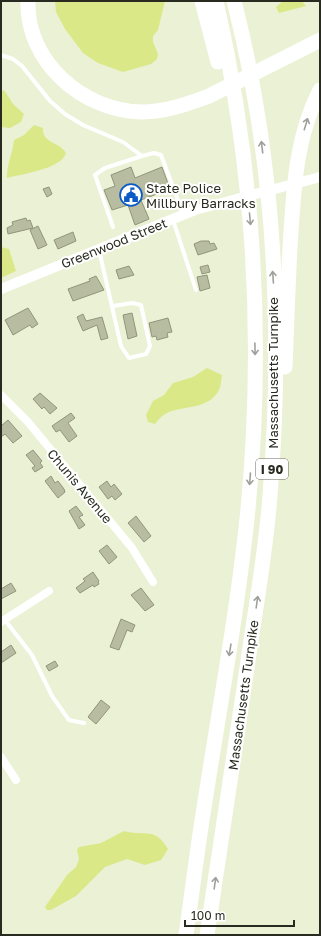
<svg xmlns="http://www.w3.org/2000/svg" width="321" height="936" font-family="'Golos Text',sans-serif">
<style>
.green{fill:#dae888}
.building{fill:#b8bda1;stroke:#91957b}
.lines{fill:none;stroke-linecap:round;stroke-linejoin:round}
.service{stroke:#fff;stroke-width:4}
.minor{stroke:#fff;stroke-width:8}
.tertiary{stroke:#fff;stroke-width:10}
.motorway{stroke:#fff;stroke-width:15}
.oneway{stroke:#9fa09b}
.labels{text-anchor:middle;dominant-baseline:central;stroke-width:4;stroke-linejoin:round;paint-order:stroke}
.shield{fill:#fff;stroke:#696b63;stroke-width:1}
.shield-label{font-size:12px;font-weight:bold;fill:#292b20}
.poi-label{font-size:13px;fill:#292b20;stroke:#fff;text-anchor:start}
.street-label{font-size:13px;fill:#292b20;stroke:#fff}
</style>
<rect width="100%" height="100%" fill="#ebf1d4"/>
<!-- green -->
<path class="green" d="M55,1h110l-7,29 -5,6v6l5,12 -1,5 -6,5 -28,8 -25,-9 -15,-10 -18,-24 -9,-17z
M283,1h19l4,5 -27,7 -3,-6z
M4,90l9,14 11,10 -3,8 -11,6 -9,-1v-35z
M34,125l9,3c-1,16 16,13 23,25 -4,16 -45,21 -59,25 -1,-11 6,-26 7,-38l10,-5z
M1,247l8,2 7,22 -15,7z
M207,368l15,7c-1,5 -1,11 -3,15 -9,18 -32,16 -47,21 -8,2 -12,7 -17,13l-7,-2 -2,-7 7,-14 11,-6 9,-12 20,-6z
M124,831c22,6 30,-5 44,18l-7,11 -16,5 -18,-6 -22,8 -29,29 -25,14h-4l-2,-3 22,-32 9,-8 3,-8 -2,-9 2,-3 22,-4z"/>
<!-- building -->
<path class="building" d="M131,167l4,11 27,-11 8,22 -29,11 8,19 -14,6 -7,-20 -16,5 -8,-20 11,-4 -4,-11z
M49,187l3,7 -5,3 -4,-8z
M26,218l1,3 3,-1 3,8 -25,6 -1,-6 6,-3 -1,-3z
M38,226l9,19 -9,4 -8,-19z
M73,232l3,9 -18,8 -4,-9z
M201,241h8l1,3 4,-1 3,6 -19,6 -4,-11z
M208,265l2,7 -8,2 -2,-7z
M129,266l5,9 -15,4 -3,-9z
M207,275l3,13 -10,3 -3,-14z
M96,276l8,14 -31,11 -5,-12 22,-8 -1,-2z
M28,308l10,16 -6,4 -2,-3 -17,10 -8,-15z
M132,313l5,23 -9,3 -5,-24z
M83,314l3,7 16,-4 6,21 -7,2 -4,-15 -14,6 -6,-14z
M168,318l4,14 -5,1 1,4 -11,3 -1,-4 -4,1 -3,-14z
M40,393l17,15 -7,6 -6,-7 -2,2 -9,-10z
M71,413l4,5 -7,5 9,13 -8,6 -9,-12 -4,2 -4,-6z
M8,420l14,16 -9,7 -8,-9 -4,3v-11z
M33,450l9,11 -2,2 3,4 -8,5 -3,-4 3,-2 -9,-11z
M51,476l4,7 3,-2 6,8 1,3 -7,6 -13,-17z
M107,481l4,6 3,-3 8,10 -7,6 -3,-4 -4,3 -9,-12z
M76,506l7,9 -4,2 6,8 -6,4 -10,-18z
M136,516l15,20 -7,6 -16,-19z
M107,545l10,12 -8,7 -10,-13z
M93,572l6,9 -1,1 1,2 -5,3 -1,-2 -13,8 -4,-5 9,-7 -2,-2z
M11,583l5,8 -15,8v-10z
M141,588l13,17 -9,6 -14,-16z
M121,619l14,6 -3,7 -5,-2 -8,20 -9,-3z
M11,645l5,8 -15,10v-11z
M55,661l3,5 -9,5 -3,-5z
M101,700l9,7 -14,17 -8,-7z"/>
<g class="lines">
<!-- service -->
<path class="service" d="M1,55l12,4 9,7 28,35 15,13 18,11 40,17 19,14 12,-3 7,2 22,59
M173,220l23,70
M113,227l-18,-52 10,-7 37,-12
M99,250l22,96 8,12 17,-4 4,-8 -9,-41 -9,-2 -19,3
M5,620l27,35 20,41 17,24 15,3"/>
<!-- minor -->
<path class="minor" d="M1,395l27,27 104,126 21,34
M1,622l48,-31
M1,757l15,23"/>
<!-- tertiary -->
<path class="tertiary" d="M1,289l194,-79 125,-33"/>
<!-- motorway -->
<path class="motorway" d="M28,1c-2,61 55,110 114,111 24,0 45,-8 67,-16l111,-56
M202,1l16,61
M285,367c2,-45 3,-90 6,-135 3,-49 6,-97 29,-142
M186,935c6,-42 11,-84 18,-127 15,-99 34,-198 44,-299 16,-169 6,-342 -32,-508
M207,935c14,-89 27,-178 40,-267 8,-58 19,-115 23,-173 13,-164 5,-334 -36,-494"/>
</g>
<!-- one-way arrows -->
<defs><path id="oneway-shaft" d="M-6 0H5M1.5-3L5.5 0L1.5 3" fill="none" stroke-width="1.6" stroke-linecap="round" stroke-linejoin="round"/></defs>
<g class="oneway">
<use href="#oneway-shaft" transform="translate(306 124) rotate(-73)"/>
<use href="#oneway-shaft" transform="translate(262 147) rotate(-97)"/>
<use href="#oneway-shaft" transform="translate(250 219) rotate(85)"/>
<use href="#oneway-shaft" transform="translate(273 277) rotate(-94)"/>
<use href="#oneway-shaft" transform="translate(255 349) rotate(89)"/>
<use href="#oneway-shaft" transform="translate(250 479) rotate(94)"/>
<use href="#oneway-shaft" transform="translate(257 602) rotate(-82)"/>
<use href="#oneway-shaft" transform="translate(230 650) rotate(99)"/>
<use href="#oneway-shaft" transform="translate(215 883) rotate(-82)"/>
</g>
<!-- icons -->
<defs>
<g id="civic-ring" transform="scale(1.15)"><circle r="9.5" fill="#fff" stroke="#0c5bc5" stroke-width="1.5"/><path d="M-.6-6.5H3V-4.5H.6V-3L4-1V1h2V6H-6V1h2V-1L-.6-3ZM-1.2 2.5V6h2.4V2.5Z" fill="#0c5bc5"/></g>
</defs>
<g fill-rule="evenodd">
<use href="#civic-ring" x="131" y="195"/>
</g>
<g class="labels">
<!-- shield labels -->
<rect class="shield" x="256" y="459" width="32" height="20" rx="3"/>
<g class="shield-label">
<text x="272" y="469">I 90</text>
</g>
<!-- poi labels -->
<g class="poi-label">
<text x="146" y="188">State Police<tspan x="146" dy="15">Millbury Barracks</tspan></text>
</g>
<!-- street labels -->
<g class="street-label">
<text transform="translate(114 243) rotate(-22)">Greenwood Street</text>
<text transform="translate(273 373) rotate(-90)">Massachusetts Turnpike</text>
<text transform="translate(80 486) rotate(50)">Chunis Avenue</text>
<text transform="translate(243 695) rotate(-82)">Massachusetts Turnpike</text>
</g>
</g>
<!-- border -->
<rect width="321" height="936" fill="none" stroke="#292b20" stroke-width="4"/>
<!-- scale -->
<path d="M185 920v6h109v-6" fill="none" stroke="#292b20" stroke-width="2"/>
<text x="191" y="920" font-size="12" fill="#292b20" stroke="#ffffff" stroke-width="3" paint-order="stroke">100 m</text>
</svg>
